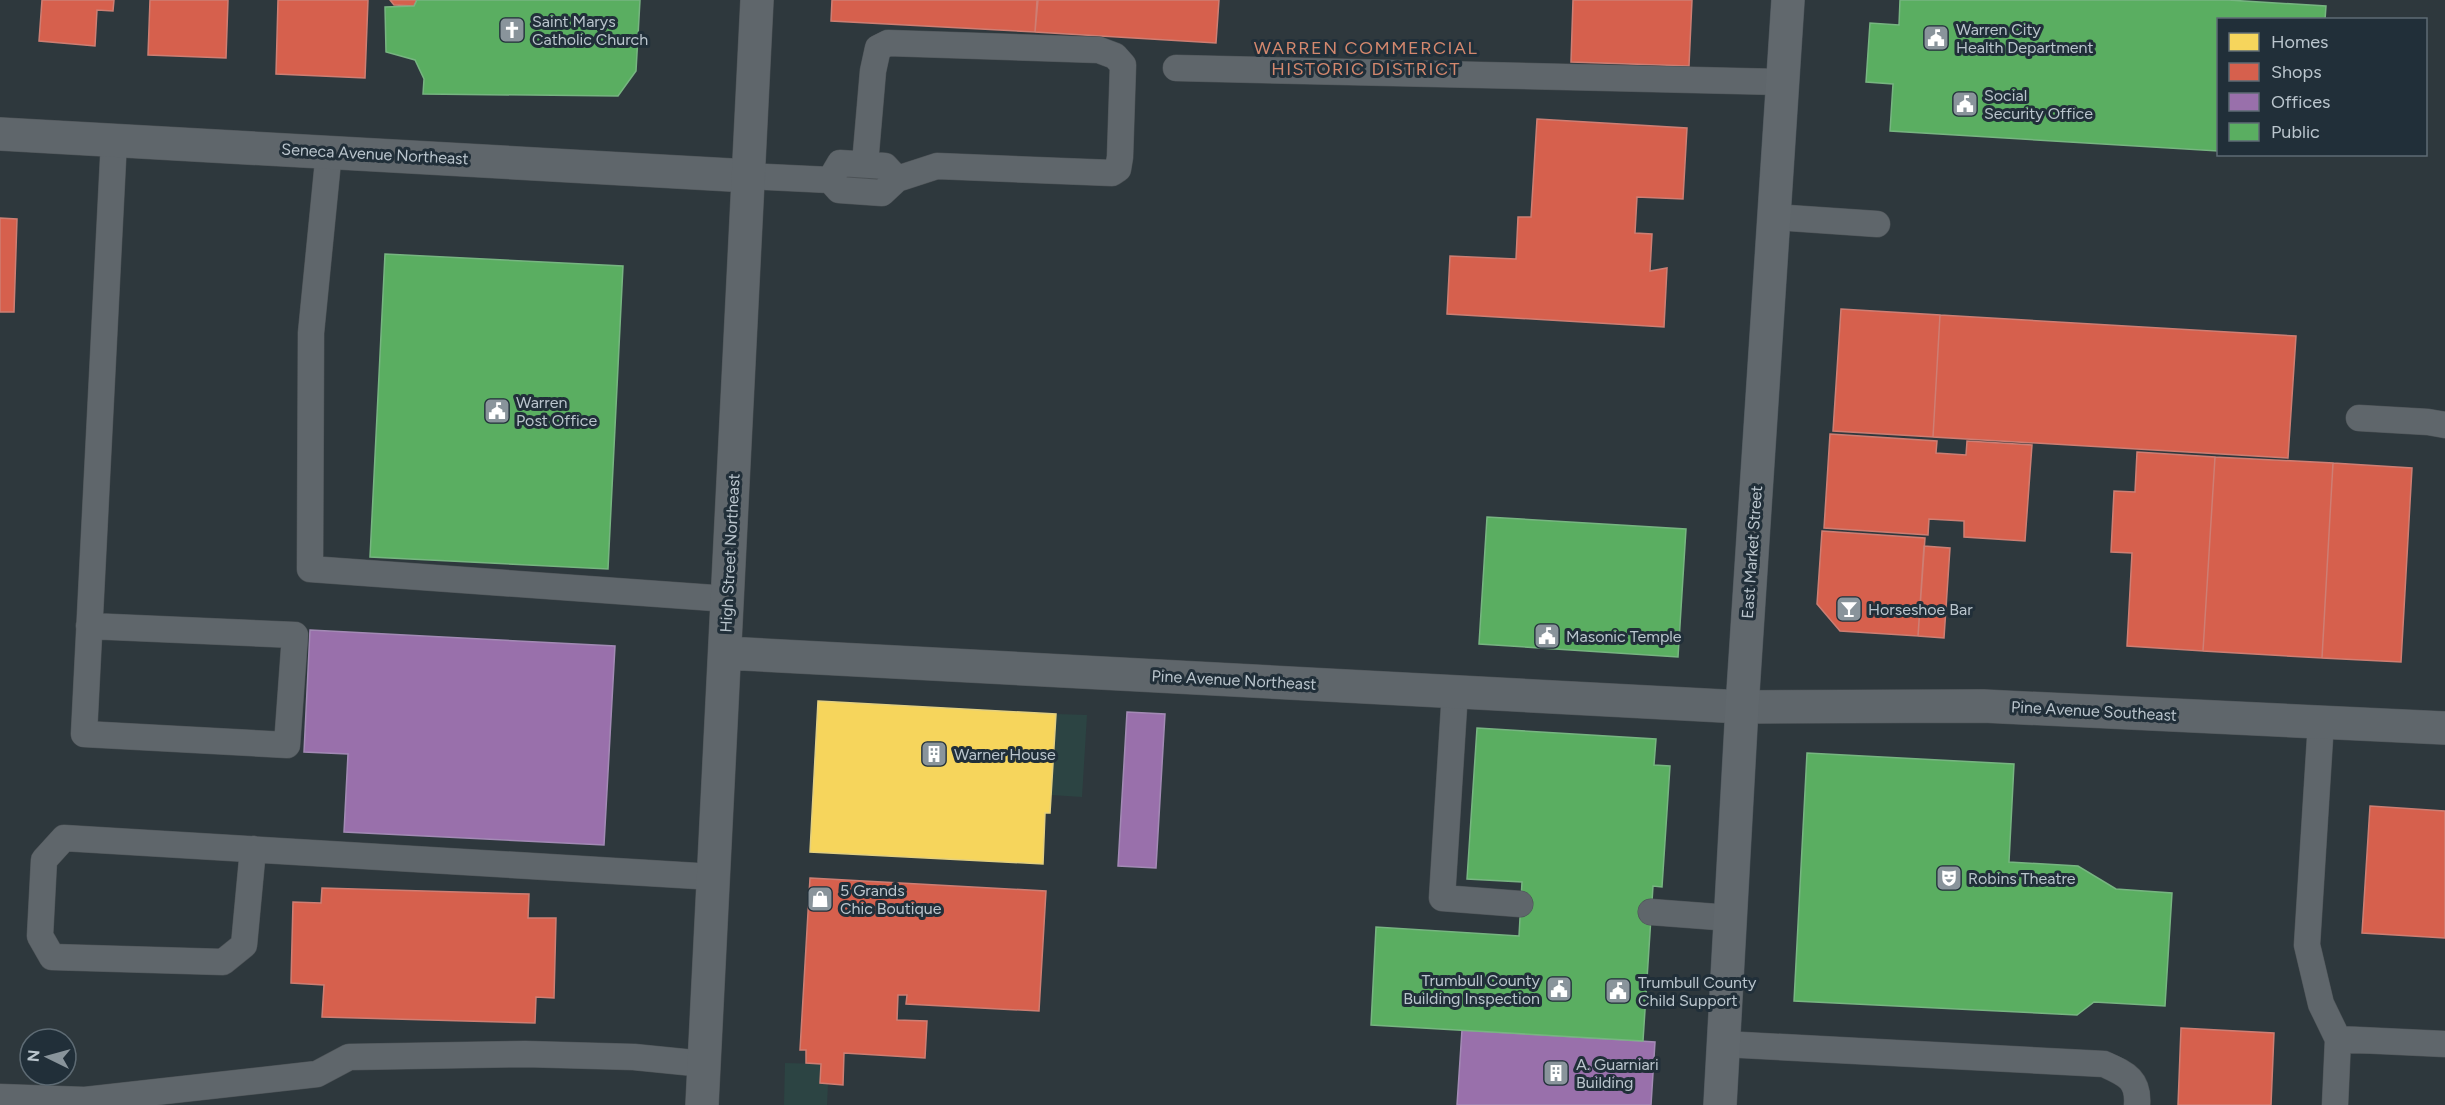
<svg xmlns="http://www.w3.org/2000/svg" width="2445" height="1105" font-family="Figtree,sans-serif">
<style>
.green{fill:#2c4443}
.homes{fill:#f6d55c;stroke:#e4d07e;stroke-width:1.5}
.shops{fill:#d6604d;stroke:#ce7e73;stroke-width:1.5}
.offices{fill:#9970ab;stroke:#a38ab5;stroke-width:1.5}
.public{fill:#5aae61;stroke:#77b581;stroke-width:1.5}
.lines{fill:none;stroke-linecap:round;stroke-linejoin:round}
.service-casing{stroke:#4d5357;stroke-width:27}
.minor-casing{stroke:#4d5357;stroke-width:34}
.tertiary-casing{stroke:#4d5357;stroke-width:34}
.primary-casing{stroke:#4c545a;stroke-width:34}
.service{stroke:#5f666b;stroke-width:26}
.minor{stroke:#5f666b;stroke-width:33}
.tertiary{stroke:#5f666b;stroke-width:33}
.primary{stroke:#61686d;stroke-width:33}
.labels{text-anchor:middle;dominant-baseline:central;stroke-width:6;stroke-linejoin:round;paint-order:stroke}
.poi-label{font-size:16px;fill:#bac5cd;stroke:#212f39;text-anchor:start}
.street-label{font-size:16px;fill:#bac5cd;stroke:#212f39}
.neighbourhood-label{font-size:18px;letter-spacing:1.5px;fill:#d4886e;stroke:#212f39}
</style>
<rect width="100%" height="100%" fill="#2e383d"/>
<!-- green -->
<path class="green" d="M1056,714l31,1 -5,82 -31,-2z
M785,1063l36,1 -1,19 8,1 -1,21h-43z"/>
<!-- homes -->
<path class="homes" d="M818,701l238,13 -6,99h-5l-2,51 -233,-12z"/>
<!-- shops -->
<path class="shops" d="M42,0h72l-1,11 -16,-1 -2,36 -56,-5z
M150,0h78l-2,58 -78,-3z
M278,0h90l-3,78 -89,-4z
M390,0h27l-3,6 -20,-1z
M832,0h205l-2,32 -204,-11z
M1038,0h181l-3,43 -181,-11z
M1573,0h119l-3,66 -118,-4z
M1537,119l150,9 -4,71 -46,-2 -2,36 17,1 -2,37 17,-3 -3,59 -217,-13 3,-58 66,3 2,-42h13z
M0,218l17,1 -3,93h-14z
M1841,309l99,6 -7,122 -100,-6z
M1940,315l356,21 -8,122 -355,-21z
M1830,434l107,7 -1,12 30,2 1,-14 65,4 -7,96 -61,-4v-16l-35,-2 -1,16 -104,-7z
M2137,452l78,5 -12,194 -76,-5 5,-93 -21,-1 3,-61 21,1z
M2215,457l118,6 -11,195 -119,-7z
M2333,463l79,5 -11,194 -79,-4z
M1822,531l103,7 -7,98 -78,-5 -23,-27z
M1924,546l26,2 -6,90 -26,-2z
M2370,806l75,5v127l-83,-5z
M810,878l236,13 -7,120 -133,-7 1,-9h-9l-1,25 30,1 -2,37 -81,-5 -1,32 -23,-2 1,-19 -15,-1v-13h-6z
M322,888l207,6 -1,24h28l-2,80 -18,-1 -1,26 -213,-6 2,-32 -33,-2 2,-81 28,1z
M2181,1028l93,5 -3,72h-93z"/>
<!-- offices -->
<path class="offices" d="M310,630l305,16 -11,199 -260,-13 4,-78 -44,-2z
M1127,712l38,2 -9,154 -38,-2z
M1462,1030l193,12 -4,63h-194z"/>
<!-- public -->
<path class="public" d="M417,0h223l-4,71 -18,25 -195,-2 1,-15 -9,-19 -29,-8 -1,-45 29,-1z
M1900,0h328l98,6 -1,14h-107v131l-328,-20 3,-47 -27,-2 4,-59 29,2z
M385,254l238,12 -15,303 -238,-12z
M1487,517l199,12 -8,128 -199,-13z
M1477,728l179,11 -2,26 16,1 -8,121 -9,-1 -10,155 -272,-16 5,-98 143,9 3,-54 -55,-3z
M1807,753l207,11 -5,98 69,4 38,23 56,4 -7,113 -71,-4 -17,13 -283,-14z"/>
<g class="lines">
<!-- service casing -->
<g class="service-casing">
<path id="service" d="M1176,68l606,14
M329,151l-18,182 -1,236 418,30
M865,164l8,-93 5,-23 10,-5 211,7 16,6 8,9 -3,92 -2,12 -6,4 -175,-7 -40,13
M749,176l81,4 9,10 43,3 15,-14 -12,-13 -45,-3 -10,17
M1773,217l104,7
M2359,418l69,4 17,3
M89,626l206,9 -8,110 -203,-11 30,-594
M1455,691l-13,207 78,6
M2321,722l-14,223 14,59 17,35
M253,849l-9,96 -21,17 -171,-5 -12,-21 4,-76 20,-22 650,39
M1651,912l79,6
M1723,1044l381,20c22,10 35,15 33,41
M0,1097l85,3 232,-26 32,-17 176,-3 109,3 70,7
M2335,1105l3,-66 107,5"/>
</g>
<!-- minor casing -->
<g class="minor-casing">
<path id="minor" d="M0,134l749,42"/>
</g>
<!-- tertiary casing -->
<g class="tertiary-casing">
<path id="tertiary" d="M725,653l1017,54 241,-1 462,22
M702,1105l55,-1105"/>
</g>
<!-- primary casing -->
<g class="primary-casing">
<path id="primary" d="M1720,1105l22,-398 46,-707"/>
</g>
<!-- service -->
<use href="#service" class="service"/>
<!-- minor -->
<use href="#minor" class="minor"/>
<!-- tertiary -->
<use href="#tertiary" class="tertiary"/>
<!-- primary -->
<use href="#primary" class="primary"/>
</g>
<!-- icons -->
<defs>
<g id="church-square" transform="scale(1.35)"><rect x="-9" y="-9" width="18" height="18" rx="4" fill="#89949b" stroke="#212f39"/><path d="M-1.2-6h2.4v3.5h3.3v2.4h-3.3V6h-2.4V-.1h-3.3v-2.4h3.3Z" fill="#fff"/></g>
<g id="civic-square" transform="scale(1.35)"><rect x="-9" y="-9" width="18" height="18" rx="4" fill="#89949b" stroke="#212f39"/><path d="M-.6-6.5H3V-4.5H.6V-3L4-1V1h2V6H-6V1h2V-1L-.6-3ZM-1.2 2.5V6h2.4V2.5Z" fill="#fff"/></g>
<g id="bar-square" transform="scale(1.35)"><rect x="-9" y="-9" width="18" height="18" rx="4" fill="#89949b" stroke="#212f39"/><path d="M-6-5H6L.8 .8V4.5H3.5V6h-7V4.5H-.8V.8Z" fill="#fff"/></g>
<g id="building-square" transform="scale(1.35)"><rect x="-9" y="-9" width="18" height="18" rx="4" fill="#89949b" stroke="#212f39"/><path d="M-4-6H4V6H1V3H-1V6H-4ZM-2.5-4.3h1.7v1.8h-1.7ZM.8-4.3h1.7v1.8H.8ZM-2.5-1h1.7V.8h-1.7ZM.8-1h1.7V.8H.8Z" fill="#fff"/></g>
<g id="theatre-square" transform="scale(1.35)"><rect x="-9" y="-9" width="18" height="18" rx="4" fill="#89949b" stroke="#212f39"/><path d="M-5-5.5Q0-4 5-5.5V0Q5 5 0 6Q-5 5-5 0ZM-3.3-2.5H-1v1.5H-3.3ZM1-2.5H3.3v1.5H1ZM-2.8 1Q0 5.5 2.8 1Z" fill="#fff"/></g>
<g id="shop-square" transform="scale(1.35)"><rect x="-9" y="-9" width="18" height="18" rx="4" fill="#89949b" stroke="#212f39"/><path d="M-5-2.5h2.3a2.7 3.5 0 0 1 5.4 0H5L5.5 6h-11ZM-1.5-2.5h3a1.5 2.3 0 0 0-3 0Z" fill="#fff"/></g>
</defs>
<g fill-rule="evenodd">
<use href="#church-square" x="512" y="30"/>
<use href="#civic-square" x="1936" y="38"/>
<use href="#civic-square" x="1965" y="104"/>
<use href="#civic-square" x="497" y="411"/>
<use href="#bar-square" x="1849" y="609"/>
<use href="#civic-square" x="1547" y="636"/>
<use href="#building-square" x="934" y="754"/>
<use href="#theatre-square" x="1949" y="878"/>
<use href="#shop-square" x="820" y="899"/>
<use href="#civic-square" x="1559" y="989"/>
<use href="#civic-square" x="1618" y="991"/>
<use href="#building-square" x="1556" y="1073"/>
</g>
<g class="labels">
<!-- poi labels -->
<g class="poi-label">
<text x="532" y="21">Saint Marys<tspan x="532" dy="18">Catholic Church</tspan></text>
<text x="1956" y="29">Warren City<tspan x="1956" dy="18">Health Department</tspan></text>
<text x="1984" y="95">Social<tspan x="1984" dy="18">Security Office</tspan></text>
<text x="516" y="402">Warren<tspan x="516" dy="18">Post Office</tspan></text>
<text x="1868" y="609">Horseshoe Bar</text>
<text x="1566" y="636">Masonic Temple</text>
<text x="954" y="754">Warner House</text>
<text x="1968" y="878">Robins Theatre</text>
<text x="840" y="890">5 Grands<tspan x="840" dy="18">Chic Boutique</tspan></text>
<text x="1540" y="980" text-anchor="end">Trumbull County<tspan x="1540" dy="18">Building Inspection</tspan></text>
<text x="1638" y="982">Trumbull County<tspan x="1638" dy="18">Child Support</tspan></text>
<text x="1576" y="1064">A. Guarniari<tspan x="1576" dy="18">Building</tspan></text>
</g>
<!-- street labels -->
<g class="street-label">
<text transform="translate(375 154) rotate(3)">Seneca Avenue Northeast</text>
<text transform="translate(1752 552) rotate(-86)">East Market Street</text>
<text transform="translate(730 553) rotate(-87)">High Street Northeast</text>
<text transform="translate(1234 680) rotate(3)">Pine Avenue Northeast</text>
<text transform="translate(2094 711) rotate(3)">Pine Avenue Southeast</text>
</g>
<!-- neighbourhood labels -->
<g class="neighbourhood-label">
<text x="1366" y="48">WARREN COMMERCIAL<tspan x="1366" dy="21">HISTORIC DISTRICT</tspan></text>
</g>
</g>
<!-- legend -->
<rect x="2217" y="18" width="210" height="138" fill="#212f39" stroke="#5e6b74" stroke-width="1.5"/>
<rect x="2229" y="33" width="30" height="18" fill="#f6d55c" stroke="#5e6b74" stroke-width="1.5"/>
<text x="2271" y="48" font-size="18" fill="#bac5cd">Homes</text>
<rect x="2229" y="63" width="30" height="18" fill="#d6604d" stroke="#5e6b74" stroke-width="1.5"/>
<text x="2271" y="78" font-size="18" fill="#bac5cd">Shops</text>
<rect x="2229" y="93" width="30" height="18" fill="#9970ab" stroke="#5e6b74" stroke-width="1.5"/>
<text x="2271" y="108" font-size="18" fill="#bac5cd">Offices</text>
<rect x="2229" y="123" width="30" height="18" fill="#5aae61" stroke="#5e6b74" stroke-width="1.5"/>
<text x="2271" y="138" font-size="18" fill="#bac5cd">Public</text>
<!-- north arrow -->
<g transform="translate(48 1057) rotate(275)"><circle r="28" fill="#212f39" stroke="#5e6b74" stroke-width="1.5"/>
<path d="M0-4.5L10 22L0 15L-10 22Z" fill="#89949b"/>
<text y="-9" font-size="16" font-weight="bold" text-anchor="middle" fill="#bac5cd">N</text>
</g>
</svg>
